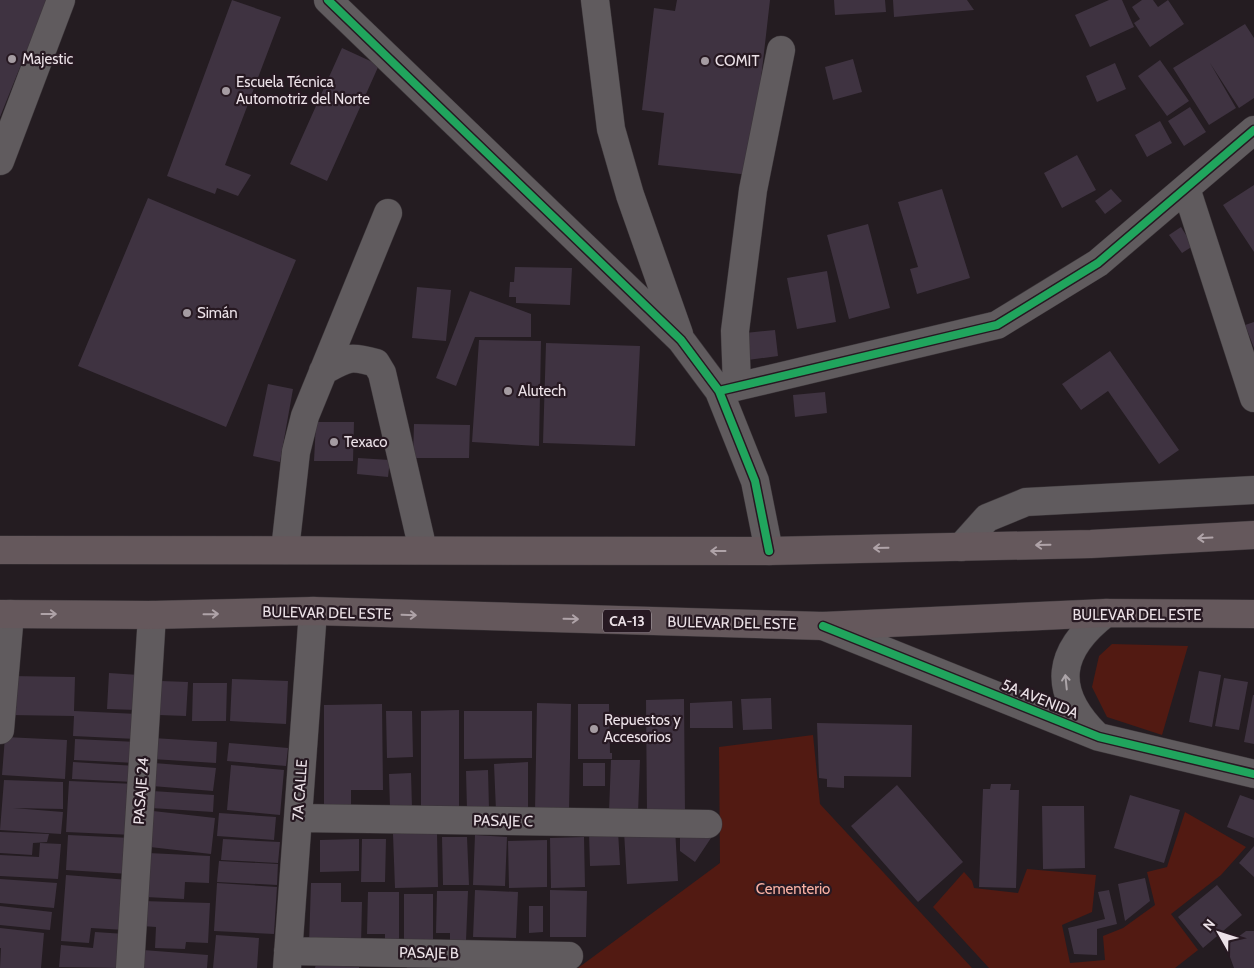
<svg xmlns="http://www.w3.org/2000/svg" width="1254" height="968" font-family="Cabin,sans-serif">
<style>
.green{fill:#521a12}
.building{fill:#3f3341}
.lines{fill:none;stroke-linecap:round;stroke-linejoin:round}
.minor-casing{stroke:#3c363a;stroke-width:29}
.highway-casing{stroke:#3c363a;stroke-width:29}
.minor{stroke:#605b5e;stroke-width:28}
.highway{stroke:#65585c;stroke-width:28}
.cycleway-casing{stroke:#271922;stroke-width:11}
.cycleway{stroke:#20a55d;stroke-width:8}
.oneway{stroke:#afa3a8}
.oneway2{stroke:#aca5a9}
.poi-dot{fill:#a59ca2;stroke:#271922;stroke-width:2}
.labels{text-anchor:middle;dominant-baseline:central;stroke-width:4.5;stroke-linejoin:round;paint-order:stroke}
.shield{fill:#271922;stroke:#b0a5ac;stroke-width:1}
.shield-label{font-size:14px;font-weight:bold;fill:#ebe1e7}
.poi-label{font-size:15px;fill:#ebe1e7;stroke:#271922;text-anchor:start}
.street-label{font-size:15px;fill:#ebe1e7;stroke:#271922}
.park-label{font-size:15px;fill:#f9b1a3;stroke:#271922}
</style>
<rect width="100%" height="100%" fill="#241c21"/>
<!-- green -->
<path class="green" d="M1112,644l76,2 -26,89 -55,-18 -15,-30 7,-31z
M813,735l7,69 152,164h-394l142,-105 -1,-116z
M1185,812l61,35 -25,28 -50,39 27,36 -23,18h-186l-56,-61 31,-35 8,9 2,7 44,5 9,-24 69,6 -4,37 -30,13 8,38 35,-3 -2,-24 20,-8 32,-23 -8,-33 20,-5z"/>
<!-- building -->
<path class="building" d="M0,0h47l-47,117z
M232,0l49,17 -56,148 26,10 -13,21 -21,-8 -2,6 -48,-18z
M677,0h93l-20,175 -92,-10 6,-52 -22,-3 12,-102 21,3z
M834,0h51l1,12 -51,3z
M893,0h74l7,10 -80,7z
M1109,0h13l12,27 -44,20 -15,-32z
M1142,0h11l5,7 10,-7 16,24 -34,23 -16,-24 6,-4 -8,-12z
M1245,24l9,14v60l-15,10 -29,-45 26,45 -27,17 -36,-57z
M342,48l37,17 -52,116 -37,-17z
M853,59l9,33 -29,8 -8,-33z
M1160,60l29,41 -22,15 -29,-40z
M1115,63l11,26 -29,13 -11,-26z
M1190,107l16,25 -22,14 -16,-25z
M1160,121l12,22 -25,14 -12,-22z
M1077,155l19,35 -34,18 -18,-35z
M1254,185v67l-31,-47z
M942,189l28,89 -53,16 -7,-25 8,-2 -20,-65z
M1111,189l11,12 -17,13 -10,-13z
M148,198l148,62 -70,167 -148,-61z
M868,224l22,84 -41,11 -22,-84z
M1181,227l12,19 -11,7 -13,-18z
M515,267l57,1 -2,37 -54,-2v-6h-7l1,-15h4z
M827,271l9,51 -39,7 -10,-51z
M417,287l34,3 -5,51 -34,-3z
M470,291l61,23v23h-56l-19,49 -20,-8z
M1254,322v26l-9,-23z
M775,330l3,26 -30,4 -3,-27z
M479,340l62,1 -2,105 -67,-4z
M546,343l94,3 -5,100 -92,-3z
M1110,351l69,99 -20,14 -51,-73 -27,19 -19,-26z
M268,384l25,5 -13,73 -27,-6z
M825,392l2,21 -32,4 -2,-22z
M316,422h38l-1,39h-39z
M414,424l56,1 -1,33h-56z
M358,458l32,2 -2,17 -31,-3z
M1199,671l22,4 -9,52 -23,-5z
M109,673l30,2 -2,35 -30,-1z
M10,676l65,1 -1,34 64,3 -2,25 -63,-3 1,-20 -65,-1z
M1224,678l24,4 -9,48 -24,-4z
M232,679l56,2 -2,43 -56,-3z
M161,681l27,1 -2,34 -27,-1z
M193,683h34l-1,38h-34z
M1253,695h1v49l-10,-2z
M771,698l1,31 -29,1 -2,-31z
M684,699l1,114 -38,1 -1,-114z
M732,701l1,27h-43v-25z
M537,703l34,1 -2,107h-34z
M382,704l1,86h-32v19l-27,1v-105z
M578,704h31l1,49h2v6h-34z
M459,710v100l-38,1v-100z
M386,711h26l1,46 -26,1z
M464,711h68v47l-68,1z
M817,723l95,2 -1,52 -67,-1v12l-17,-1v-8l-8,-1z
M5,737l62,3 -2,39 -63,-4z
M153,738l64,4 -1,21 -64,-4z
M75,739l62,3 -1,21 -62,-3z
M229,743l59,5 -2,18 -59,-5z
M611,760h29l-2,53 -29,-1z
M73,762l63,4 -2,16 -62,-3z
M528,762v48l-32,1 -2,-47z
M154,763l62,5 -3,23 -61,-5z
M583,763h22v23h-22z
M231,765l53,5 -4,45 -53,-5z
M488,770l1,39 -22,1 -1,-39z
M411,773l1,35h-22l-1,-34z
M4,780l59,2v27l-50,-1 50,4 -2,22 -61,-4z
M69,781l66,3 -2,51 -67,-3z
M991,784h20l-1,6h9l-3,98 -37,-1 4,-98h7z
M897,785l66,77 -45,40 -67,-76z
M152,791l62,4 -1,17 -62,-4z
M1130,795l50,15 -16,53 -50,-15z
M1240,795l14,5v38l-27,-11z
M1042,806h42l1,62 -42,1z
M153,811l62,7 -4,36 -61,-7z
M219,813l57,4 -2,23 -57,-4z
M675,828l3,53 -51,3 -3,-53z
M618,831l2,34 -30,1 -1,-34z
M0,832l49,2 -2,8 -14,1 -1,12 -32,-2z
M680,832h35l-20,30 -15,-11z
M437,833l1,54 -43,1 -2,-54z
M68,835l63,3 -2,36 -63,-4z
M475,835l32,2 -2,49 -32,-1z
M442,837h25l2,48h-26z
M584,837l1,50 -34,1 -1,-50z
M223,839l57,3 -2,21 -57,-3z
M359,839v32l-39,1v-32z
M362,839h24l-1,43h-24z
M547,840v47l-38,1 -1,-47z
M40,843l21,1 -3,35 -58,-3v-21l39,2z
M1254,846v31l-15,-14z
M148,853l62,3 -1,27 -24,-1 -1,17 -38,-2z
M219,861l59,3 -1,21 -60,-3z
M66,875l63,5 -4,50 -34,-2 -2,15 -28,-2z
M1145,878l5,23 -25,20 -7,-37z
M0,879l57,4 -3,25 -54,-5z
M217,883l60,4 -3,47 -60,-3z
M311,883h30v19h21l-1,44 -52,-2z
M1217,885l25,30 -39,33 -25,-31z
M475,890l43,2 -2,46 -43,-1z
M550,890l37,1 -1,46h-36z
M1109,890l8,34 -20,5v26l-23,-1 -6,-26 37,-9 -7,-27z
M437,891h31l-2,50h-16v-8h-14z
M368,892h31v52h-14v-10h-18z
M404,894h29v49h-29z
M142,901l68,2 -2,40 -22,-1 -1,7 -30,-1 1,-21 -14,-1z
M0,906l52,6 -2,18 -50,-5z
M529,906h14v26l-14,1z
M0,928l44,5 -3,35h-41l1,-20h-1z
M1246,931h8v37h-20l-8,-22z
M95,932l30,2 -3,34 -63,-1 2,-22 32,3z
M216,935l43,3 -2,30h-44z
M143,950l65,5 -1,13h-66z
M435,962v6h-28l-1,-4z
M316,964l43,3v1h-44z"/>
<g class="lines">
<!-- minor casing -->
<g class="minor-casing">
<path id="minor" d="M328,0l353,340 38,51 36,90 14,70
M595,0l16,129 19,66 49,139
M0,161l61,-161
M1186,188l68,210
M323,371c24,-13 26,-16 53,-8l6,10 41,177
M737,386l-2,-55 18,-141 28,-140
M719,391l278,-66 101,-62 156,-133
M961,547l26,-29 39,-16 228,-12
M285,550l11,-98 9,-36 83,-203
M823,626l276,111 155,37
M0,730l10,-116
M1096,735c-45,-45 -39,-84 10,-122
M298,818l410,6
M288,951l281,5
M130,968l22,-353
M287,968l26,-357"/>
</g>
<!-- highway casing -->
<g class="highway-casing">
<path id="highway" d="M0,550l769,1 322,-7 163,-9
M0,614l152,1 161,-4 510,15 283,-13 148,1"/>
</g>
<!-- minor -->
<use href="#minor" class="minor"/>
<!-- highway -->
<use href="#highway" class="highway"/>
<!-- cycleway casing -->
<g class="cycleway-casing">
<path id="cycleway" d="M328,0l353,340 38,51 36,90 14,70
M719,391l278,-66 101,-62 156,-133
M823,626l276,111 155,37"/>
</g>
<!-- cycleway -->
<use href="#cycleway" class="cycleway"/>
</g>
<!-- one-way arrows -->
<defs><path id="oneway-shaft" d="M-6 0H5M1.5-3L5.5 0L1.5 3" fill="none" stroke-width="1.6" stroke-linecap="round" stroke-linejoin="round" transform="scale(1.25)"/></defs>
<g class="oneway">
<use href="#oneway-shaft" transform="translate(1205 538) rotate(177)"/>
<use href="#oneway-shaft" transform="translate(1043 545) rotate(179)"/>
<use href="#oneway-shaft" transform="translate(881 548) rotate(179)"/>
<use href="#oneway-shaft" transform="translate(718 551) rotate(-180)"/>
<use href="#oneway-shaft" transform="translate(49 614)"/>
<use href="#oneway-shaft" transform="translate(211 614) rotate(-1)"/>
<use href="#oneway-shaft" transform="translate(409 615) rotate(2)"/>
<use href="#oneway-shaft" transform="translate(571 619) rotate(1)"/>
</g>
<use class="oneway2" href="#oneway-shaft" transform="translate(1066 682) rotate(-96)"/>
<!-- markers -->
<g class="poi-dot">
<circle cx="12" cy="59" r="5"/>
<circle cx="705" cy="61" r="5"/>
<circle cx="226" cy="91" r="5"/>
<circle cx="187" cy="313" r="5"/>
<circle cx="508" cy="391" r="5"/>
<circle cx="334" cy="442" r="5"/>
<circle cx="594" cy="729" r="5"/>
</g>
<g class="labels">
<!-- shield labels -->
<rect class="shield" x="603" y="609.5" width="48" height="23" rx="4"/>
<g class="shield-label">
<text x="627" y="621">CA-13</text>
</g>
<!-- poi labels -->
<g class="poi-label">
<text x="22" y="59">Majestic</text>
<text x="715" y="61">COMIT</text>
<text x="236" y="82">Escuela Técnica<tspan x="236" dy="17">Automotriz del Norte</tspan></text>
<text x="197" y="313">Simán</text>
<text x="518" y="391">Alutech</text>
<text x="344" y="442">Texaco</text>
<text x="604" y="720">Repuestos y<tspan x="604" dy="17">Accesorios</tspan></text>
</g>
<!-- street labels -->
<g class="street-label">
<text transform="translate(327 613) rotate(1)">BULEVAR DEL ESTE</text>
<text x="1137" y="615">BULEVAR DEL ESTE</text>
<text transform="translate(732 623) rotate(1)">BULEVAR DEL ESTE</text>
<text transform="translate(1040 699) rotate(22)">5A AVENIDA</text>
<text transform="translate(300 790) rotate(-86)">7A CALLE</text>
<text transform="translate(141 791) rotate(-86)">PASAJE 24</text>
<text transform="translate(503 821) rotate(1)">PASAJE C</text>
<text transform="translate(429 953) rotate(1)">PASAJE B</text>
</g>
<!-- park labels -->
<g class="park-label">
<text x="793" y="889">Cementerio</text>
</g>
</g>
<!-- north arrow -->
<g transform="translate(1219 933) rotate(309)" stroke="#271922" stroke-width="4" paint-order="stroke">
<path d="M0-4L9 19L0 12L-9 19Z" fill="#ebe1e7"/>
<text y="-8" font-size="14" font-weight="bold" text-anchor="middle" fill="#ebe1e7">N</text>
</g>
</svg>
